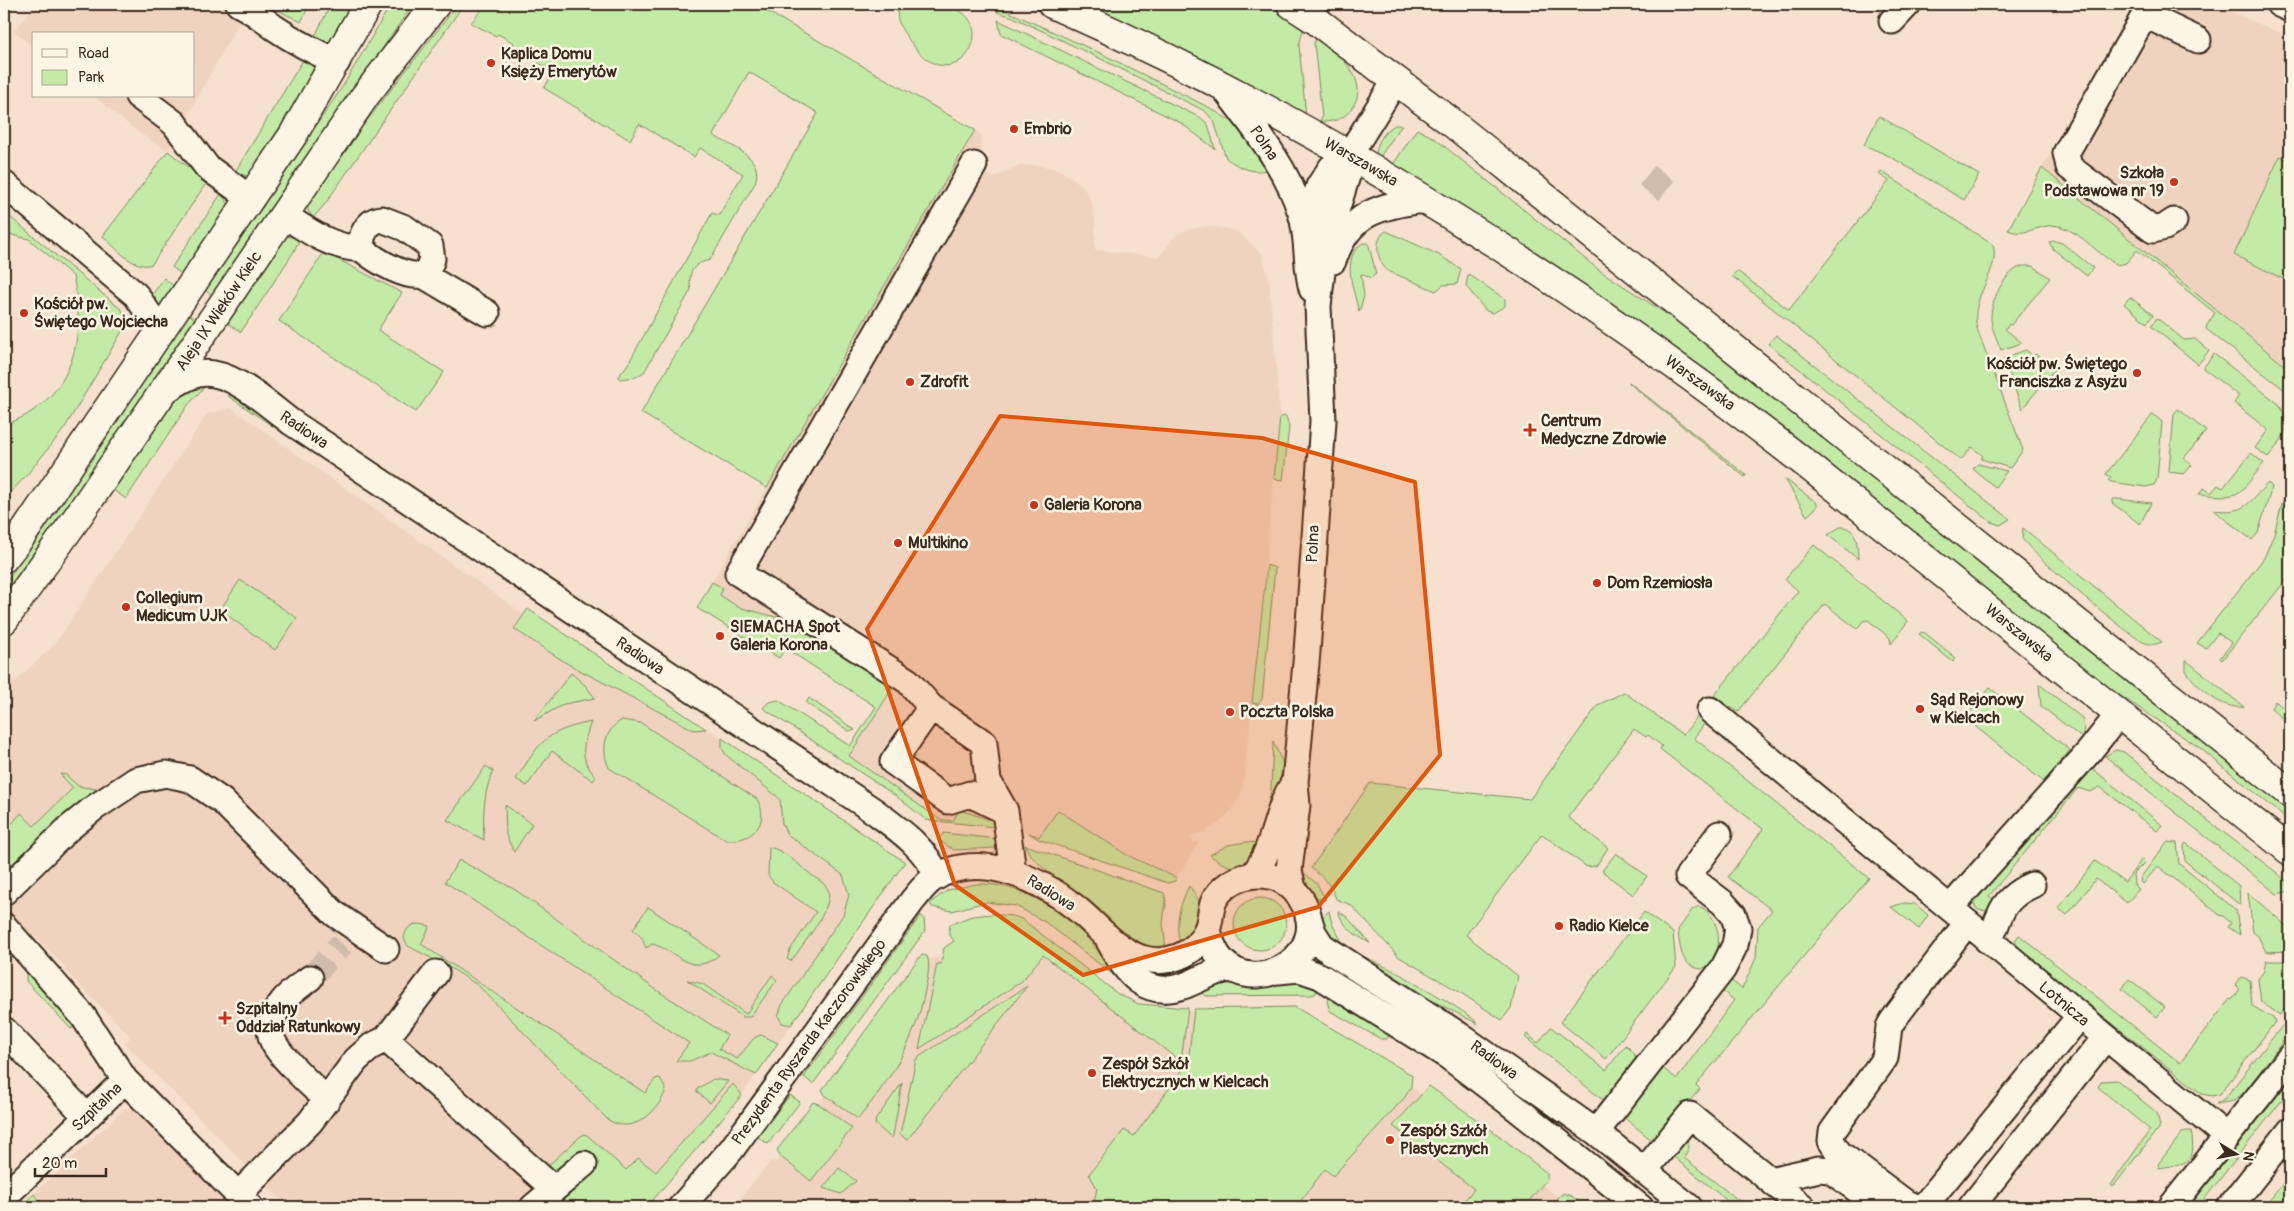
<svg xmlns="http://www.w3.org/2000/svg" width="2294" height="1211" font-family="Pangolin,sans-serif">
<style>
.built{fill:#f0d3be}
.green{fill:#c3eba7;stroke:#7f8a62}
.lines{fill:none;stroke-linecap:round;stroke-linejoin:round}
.minor-tunnel{stroke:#d0bcab;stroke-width:25;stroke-dasharray:25 12;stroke-linecap:butt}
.minor-casing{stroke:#3b2a1e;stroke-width:29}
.major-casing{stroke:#3b2a1e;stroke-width:31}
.minor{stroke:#fcf5e5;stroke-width:25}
.major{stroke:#fcf5e5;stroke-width:28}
.marked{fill:#df570d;fill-opacity:0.2;stroke:#df570d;stroke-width:4;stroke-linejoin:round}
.poi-dot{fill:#c8321e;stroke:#fcf5e5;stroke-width:2}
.labels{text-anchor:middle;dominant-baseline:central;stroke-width:5;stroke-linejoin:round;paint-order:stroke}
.poi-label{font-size:16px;font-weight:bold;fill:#3b2a1e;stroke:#fcf5e5;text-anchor:start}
.street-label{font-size:16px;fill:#3b2a1e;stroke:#fcf5e5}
</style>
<rect width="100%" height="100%" fill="#f5e1ce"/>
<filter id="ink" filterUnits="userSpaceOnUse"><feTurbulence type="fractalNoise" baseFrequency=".02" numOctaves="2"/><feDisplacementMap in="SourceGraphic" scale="10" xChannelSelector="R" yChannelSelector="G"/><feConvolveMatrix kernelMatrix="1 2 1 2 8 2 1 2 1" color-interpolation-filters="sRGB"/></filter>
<g filter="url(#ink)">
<!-- built -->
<path class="built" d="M36,4h213l-81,147 -29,-18 -45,-37h100v-62h-160v14l-20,-17z
M2133,4h79l78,33v333l-248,-202z
M975,130l6,5v27l11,16 26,-12 21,-1 21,5 22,15 9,15 4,19v31l64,7 16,-21 11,-6 21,-4 23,3 9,4 23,21 7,27 11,136 -35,356 -4,20 -8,15 -13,14 -15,10 -15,4 3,6h6l-22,36 -50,-24 -69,-44 -19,27 -80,-27 -6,11 -14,-2 -90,-63 45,-70 -94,-61 -21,33 -82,-50z
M231,408l345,243 146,87 183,124 -163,233 -95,112 -69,-57 -64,57h-226l-164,-164 7,-6 -67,-67 2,-2 -32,-33 -7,5 -23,-24v-224l51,-48 152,-230z
M987,919l135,82 39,11 112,-1 138,76 161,120h-839l38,-46 5,1 4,-5 -3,-7 36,-48 6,2 6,-9 -3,-5 99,-135 6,1 1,3 14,-2 2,-9z
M124,1109l13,1 43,46 3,-2 4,5 -2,3 45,45h-185l-11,-13z"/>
<!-- green -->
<path class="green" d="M266,4h44l-9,18z
M331,4h20l-21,39 -5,3 -13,-4z
M391,4h22l-200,292 -8,-6 138,-204z
M458,4h6l-139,200 -12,14 -5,-8 1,-9 42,-60z
M486,4h268l221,126 -208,358 -126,-75 177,-300 -69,-41 -36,63c18,12 52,21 42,48l-45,77c-17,3 -23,13 -19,30l-47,82 -8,5 -16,2 -2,-2 10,-13 84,-151 7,2 24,-41 -43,-26 -6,9 -55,-33 -9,16 -86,-52 5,-8 -2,-12 -35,-22 2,-3 -16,-9 -2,2 -25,-13z
M1080,4h187l37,23 -5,18 7,71z
M905,5c13,-1 29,-2 42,1 59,14 9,98 -34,39 -7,-9 -18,-23 -15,-34z
M998,7l102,46 110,55 27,17 33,43c-14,8 -32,-1 -44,-10l-12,-37 -9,-10 -106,-53 -86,-41 -16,-5z
M998,20l203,98 7,6 7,25 -34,-26 -180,-89z
M1317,36c20,17 56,44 34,73 -7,11 -19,13 -31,13l2,-5 -8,-74z
M306,55l8,8 -1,10 -63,104 -15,-5z
M1879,116l100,59 -15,25 -75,-44 -25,-11z
M1395,125h7l-23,33 -3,-4c1,-12 8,-23 19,-29z
M1417,129l17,9 165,132 92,60 599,478v13l-90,-73 -114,-75 -134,-111 -216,-170 -99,-69 -245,-157z
M168,151l39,31 -55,82c-18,7 -37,-17 -49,-28z
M2280,156l10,5v121l-56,-27z
M2042,168l248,202v24l-84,-65 1,-4 8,-12 -78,-63 -11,13 -8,2c-20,-10 -35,-31 -56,-38 -19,-7 -36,12 -54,3z
M1881,171l112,74c8,27 -24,50 -16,84l46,121 -13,18 -29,-9 2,-3 -11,-9 -11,13 -229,-184 5,-5 52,39 100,-129 -10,-7z
M221,194l9,12 -46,70 -12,-9z
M4,212l118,98 5,13 -63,106 -38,47 -22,23v-74c67,-23 84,-84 69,-149l-44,-37 -25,-6z
M1386,231l51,23 24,15 -4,15 -14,1 -7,6 -48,-20c-10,-8 -16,-31 -2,-40z
M285,236l15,2 -7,15 -52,79 -15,-10z
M2055,241l7,2 31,25 -6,8 -34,-27 -4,-7z
M1363,243h5l1,3 7,28 -5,4 -10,-4 3,22 -5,16c-5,-21 -19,-55 4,-69z
M324,252l78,41 -24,37 66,42 -28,40 -137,-91z
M2023,266h10l17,12 -39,47 -2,-1 -4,5 17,14 -21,7c-3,-9 -9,-20 -10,-30 -1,-18 13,-49 32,-54z
M1468,274l37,25v7l-12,7 -7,-2 -20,-25z
M164,278l12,10 -17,21 -9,-11z
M2130,297l23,18 -6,8 -23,-19z
M189,314l7,6 -192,279v-14z
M2157,318l27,22 11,-1 14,12 -11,13 -47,-38z
M1776,335l234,184 -10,6 -9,-3 -223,-178z
M2026,350l7,6 2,-2 20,15 -33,40 -18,-51z
M2214,354l65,50c15,23 4,35 -11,53l-13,-9 13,-18 -34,-27 5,-7 -36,-28z
M1629,382l117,93 -1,2 -116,-94z
M206,385l-18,20 -62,94 -14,-10 57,-83c11,-12 22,-18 37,-21z
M234,389l42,34 1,6 -49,-33z
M2178,409l28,22 -22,27 8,7 -8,9 -15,-2v-2l5,-56z
M2153,414l9,8 -5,57 -3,6 -8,2 -35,-5 -3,-2 3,-3 -5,-3z
M1286,416l3,11 -6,53 -9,-1 6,-62z
M2251,453l13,10c-27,33 -21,36 -65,31l5,-6 7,5 7,-8 5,3z
M1978,464l29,7 -12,16 -22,-18z
M2290,474v101l-68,85 -2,-2 12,-15 -14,-10 -12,15 -9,-5 67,-85 10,-24z
M1785,479l32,24v4l-10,9z
M2268,483l4,4 -14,46 -6,7 -39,-30c33,4 34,-6 55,-27z
M2112,499h5l34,4 -11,21 -28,-21z
M1840,527c18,0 17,17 18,32l-30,-24z
M2023,528l139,114c-7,3 -12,3 -19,0 -16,-8 -114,-90 -121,-104z
M1814,545l94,76 -17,23 -1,-6 -22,-18 -5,1 -6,8 -32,-25 -87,108 -17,-11 -27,37 175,140 -173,207 4,4 -42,50 -5,2 -31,-25 39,-49 16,12 57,-79 -14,-11 8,-11 14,11 14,-31 2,-31 14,-17 -44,-33 35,-48 -103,-80 2,-3 -14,-11 -2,2 -12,-8 -66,88 40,31 -12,18 -9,1 -45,-33 -76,101 52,41 -7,32 -9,12 -44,-29 -59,-34 -48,-52 -15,-6c-5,-15 -13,-22 -25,-31l59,-85 160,16 68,-94 26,-13 59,43 115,-144 -13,-12z
M1267,565l8,3 -13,131 -4,5 -6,-1z
M240,580l57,38 -22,32 -55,-40z
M712,582l11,6 -3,7 18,12 65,17 91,62 -45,70 90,63 14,2 6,-11 32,10 4,7 -69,-7 -30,-24 -133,-88 6,-6 9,-2 72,46 26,-39 -91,-59 -6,10 -82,-50z
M528,609l178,120 -12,1 -126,-66 -54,-35z
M1921,632l4,1 31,25 -3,4 -34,-28z
M2186,660l58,47c-24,2 -44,-17 -58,-36z
M571,673l14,12 10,13 -31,6 -30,17z
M2039,684l43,34 2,9 -2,11 -41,-32z
M1990,688l80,62 -26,32 -79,-64z
M809,698l46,32 -6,1 -43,-28z
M2275,701l15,12v12l-19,-17z
M622,720l19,3 116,76c14,24 -5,43 -31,41l-117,-72c-8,-18 -5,-38 13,-48z
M591,722c-8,24 -13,35 5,55l-3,4 -41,-30 -25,35 -11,-7c25,-38 28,-47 75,-57z
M722,738l183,124 -114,163 -9,-2 -4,-7 4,-11 61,-90 6,-20 -6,-20 -56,-41 -5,-10 -2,-25 -54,-44 -4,-7z
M1273,741l10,23 -4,22 -15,36 7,-32z
M2116,750l8,2 74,61 78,59 11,10 3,9 -13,3 -172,-138z
M2088,765l74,60 -5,6 -57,-44 -10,5 -12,-4 -89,108 8,6 -9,9 -10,-1 -6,-8z
M486,766l7,5c-10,23 -10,44 -9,69l-37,-20z
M60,774l6,1 12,11 18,3 2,6 -27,15 -67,63v-40l17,-20 13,13 39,-38z
M505,805l27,19 -18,28 -8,-17z
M1058,810l69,45 50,23 -2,3 -7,2 -130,-44 -9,-6 10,4z
M944,833l53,6v9l-43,2 -16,-10z
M1246,842l18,1c-4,6 -9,16 -14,20 -13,10 -29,1 -40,-8l18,-10z
M2167,842l10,1 2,21 57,46 4,25 -12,-8 3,-4 -9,-8 -1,1 -63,-50 -15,18 -3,-2 1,-5z
M2186,843l53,43 1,19 -55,-44 -1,-16z
M1025,845l139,48 2,8 -3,22 3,27c-10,1 -29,-3 -37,-10 -11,-9 -20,-23 -32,-33 -20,-18 -63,-38 -72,-62z
M769,847c16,4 26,15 39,25 6,6 17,10 20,18 6,17 -27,57 -37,71l-4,-2 3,-9 26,-38 -43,-30 -5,-7z
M1616,853l31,23 -14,19 -31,-24z
M2142,859l3,3 -12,12 1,11 5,4 -12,14 -31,-24 -29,36 -9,-7 37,-47 30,21z
M459,860l55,29 141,100 72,46 -8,14 18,10 17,-21 7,-3 17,8 -22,32 -45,-23 -21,9h-14l13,-18 -244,-161z
M1303,872l14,12 9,16c-15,0 -22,-14 -26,-27z
M976,884c61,-2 113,48 144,96l-75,-58 -29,-16 -30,-4 -34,9 -20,-4 -2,-4 18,-13z
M1189,886c23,27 10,38 -8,61 -7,-23 -2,-40 8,-61z
M2248,893l42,36v22l-24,1 -8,-16 -5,-4z
M1234 924a26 26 0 1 1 52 0a26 26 0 1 1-52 0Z
M1904,903l11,1 13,11 -9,14 -28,-22z
M1699,906c23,9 28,55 2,63 -21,-3 -21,-22 -23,-39l14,-20z
M648,907l71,48c-29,24 -41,-5 -67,-11l-6,4 -4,-10 -9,-9z
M1329,911l3,13 12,21 -4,6 -6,-3 -14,-28z
M1338,911l9,6 23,26c-14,-7 -27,-16 -32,-32z
M1644,912l29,21 3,34 -70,92 -46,-37z
M991,914l22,2 9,3 96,75 21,10 49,4 -7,54 -138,-107 -21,26 -103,68 18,-85h4l3,-16 10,-7 -5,-7 1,-10 22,-8z
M921,915l3,4 1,12 -112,153 -9,-7z
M420,924l10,2 -9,18 224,149 10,-14 5,-1 6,12c-9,24 -35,46 -59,29l-128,-133 -25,-16 -46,-24 -4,-7c1,-10 6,-15 16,-15z
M2019,935l161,128 50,-64 2,1 8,-11 -5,-5 6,-7 9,3 2,26 21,12 2,4 -55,72 -8,2 -10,-2 -184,-145 -3,-8z
M921,955l6,1c4,10 0,23 -2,34 -10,53 -34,88 -67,129l-33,-24 -3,-5z
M1357,955c13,0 118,60 121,69l-97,-50z
M2266,961h24v39l-10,15 -19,-13 -3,-23 6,-8z
M31,967l45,57 -5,5 -45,-48v-7z
M772,975l5,5 -27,37h-7l-56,-37 16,4 43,30z
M1296,977l25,7 -6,10 -5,1 -103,1 -11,-6 19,-11z
M2129,979l36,28 -8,10 -35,-28z
M1027,986l-120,154 -7,-6 16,-75z
M1333,992l57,41 -3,6h-6l-51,-28 -3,-10z
M1295,1007l117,68 -1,12 -6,10 -72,79 -8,-7 -29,38h-203l4,-19 -8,-14 35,-44 10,6 54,-73 6,-54z
M2290,1016v16l-45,59 -11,10 -18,3 9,-6z
M1551,1027l55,43 20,-25 8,8 2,7 -32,41 -79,-64 2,-3 11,9z
M713,1079l15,2 -18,22 -13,-11v-3z
M2117,1080l40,33 3,13 -47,61 -2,-2 39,-55 -52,-43 4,-6z
M2290,1080v10l-92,117h-9z
M902,1083l-9,53 -2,2 -16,-14 1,-5z
M733,1084l9,11 -95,112h-98l47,-39 -14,-14 -21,18 -11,3 -7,-5 40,-36 4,1 39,35 12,-12 18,14z
M1429,1086l64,45 54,42v6l-23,28h-65l15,-18 -81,-63z
M790,1095l10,7 -32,42 -10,-7z
M813,1102l6,2 33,24 -41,53 -30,-24 -4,-7z
M2187,1131h4c6,33 -3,32 -32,37l-1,-4 25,-32z
M1686,1137l3,10 -5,11 58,45 -4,4h-3l-65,-53z
M839,1168l17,13 -15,13 -18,-6z
M2290,1175v22l-8,10h-18z
M1563,1193l8,3 16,11h-38z
M34,1194l11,13h-25z"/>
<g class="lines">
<!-- minor-tunnel -->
<path class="minor-tunnel" d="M1649,193l17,-22
M310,978l32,-34"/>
<!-- minor casing -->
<g class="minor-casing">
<path id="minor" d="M239,4c15,7 23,15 36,24 19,13 40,24 62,34
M2151,4l-85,149 3,14 84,63 12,-3 9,-6
M2279,4l11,5
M2145,15l53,25
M1892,21l16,-17
M1224,88c29,38 62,78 77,125 8,24 4,51 11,76
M138,96l36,27 33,44 44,32
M4,184l132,111 25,37
M284,215c24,16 48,33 78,34
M382,219l23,9 25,18 2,13 -5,13c-15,12 -53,-13 -65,-23 -3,-13 6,-29 20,-30z
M1306,231l13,-45 12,-18 18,-13 47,-75
M1333,261c16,-48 46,-56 93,-61
M423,275l64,38
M164,391c11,-6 23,-15 35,-17 31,-6 69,31 92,48l583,389c24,18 52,37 63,65
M931,707l-23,-26 -170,-108 236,-408
M1710,710l517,427
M1005,811l-17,-30 -4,-38 -53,-36 -38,55 55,39 22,-7 35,17 8,61
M1253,875c22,-27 22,-63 40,-91
M1293,889l-4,-19 8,-65 -2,-23 12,-130 16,-231 -5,-115 7,-60 22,-70 2,-21
M4,892l64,-63 26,-21 42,-28 30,-6 24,5 32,22 113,113 51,35
M1950,908l138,-155 31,-39
M1308,916l5,16 9,14 137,89 137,97 93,75
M1967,923l-74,97 -4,7 -4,31 -53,74 -1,9 8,12 67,50 10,4 8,-1 155,-189
M4,926l79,90 42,64 125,127
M1987,940c10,-11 7,-13 13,-25 6,-15 18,-24 32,-30
M1109,941c17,33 37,59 77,44 17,-7 29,-15 47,-16
M1278,971l21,-2 21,7 129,81 67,51 124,99
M310,978c-9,7 -20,14 -27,23 -23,29 -12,43 10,66 11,12 22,22 34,33
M4,1030l83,87
M386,1039l168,150
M1596,1132l127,-163 12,-24 3,-17 -5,-14 -11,-12 -34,-26 31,-42
M1644,1171l46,-56 113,92
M1770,1180l49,-11 11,1 51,37
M238,1195l72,-73 46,-62 16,-14 14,-7 50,-66
M4,1197l121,-117
M533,1207l51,-43
M681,1207l50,-57 182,-250c6,-7 12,-16 20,-21 45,-30 107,0 143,29 21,17 39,41 65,50 25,8 56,-3 66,-29 5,-11 2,-21 9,-32 18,-26 58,-30 79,-6 57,66 -71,131 -87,37
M1971,1207l134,-169
M2171,1207l119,-150
M2230,1207l60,-76"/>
</g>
<!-- major casing -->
<g class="major-casing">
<path id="major" d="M1052,4c271,120 524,280 758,463l480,384
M1291,4l26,17 134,101 839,671
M4,558l19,-24 270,-399 75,-131
M4,620l70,-98 291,-426 71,-92"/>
</g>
<!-- minor -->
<use href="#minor" class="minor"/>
<!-- major -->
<use href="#major" class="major"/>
</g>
</g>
<!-- marked area -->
<path class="marked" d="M1000,416l262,22 153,44 25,273 -122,152 -235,68 -128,-90 -88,-256z"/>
<!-- markers -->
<g class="poi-dot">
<circle cx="491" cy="63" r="5"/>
<circle cx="1014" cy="129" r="5"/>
<circle cx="2174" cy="182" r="5"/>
<circle cx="24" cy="313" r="5"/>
<circle cx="2137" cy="373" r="5"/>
<circle cx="910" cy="382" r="5"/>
<path d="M1527.5 422.5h5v5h5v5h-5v5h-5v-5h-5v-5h5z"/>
<circle cx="1034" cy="505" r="5"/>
<circle cx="898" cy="543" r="5"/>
<circle cx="1597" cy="583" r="5"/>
<circle cx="126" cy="607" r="5"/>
<circle cx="720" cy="636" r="5"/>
<circle cx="1920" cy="709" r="5"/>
<circle cx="1230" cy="712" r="5"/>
<circle cx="1559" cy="926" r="5"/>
<path d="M222.5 1010.5h5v5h5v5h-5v5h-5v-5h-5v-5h5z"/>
<circle cx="1092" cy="1073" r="5"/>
<circle cx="1390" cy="1140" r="5"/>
</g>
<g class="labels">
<!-- poi labels -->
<g class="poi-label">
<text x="501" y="54">Kaplica Domu<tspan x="501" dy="18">Księży Emerytów</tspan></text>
<text x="1024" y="129">Embrio</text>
<text x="2164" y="173" text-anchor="end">Szkoła<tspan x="2164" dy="18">Podstawowa nr 19</tspan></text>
<text x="34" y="304">Kościół pw.<tspan x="34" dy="18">Świętego Wojciecha</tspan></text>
<text x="2127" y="364" text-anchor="end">Kościół pw. Świętego<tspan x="2127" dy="18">Franciszka z Asyżu</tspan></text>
<text x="920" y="382">Zdrofit</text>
<text x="1541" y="421">Centrum<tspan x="1541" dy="18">Medyczne Zdrowie</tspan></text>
<text x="1044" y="505">Galeria Korona</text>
<text x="908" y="543">Multikino</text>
<text x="1607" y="583">Dom Rzemiosła</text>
<text x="136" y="598">Collegium<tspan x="136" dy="18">Medicum UJK</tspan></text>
<text x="730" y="627">SIEMACHA Spot<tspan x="730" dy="18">Galeria Korona</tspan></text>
<text x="1930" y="700">Sąd Rejonowy<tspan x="1930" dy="18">w Kielcach</tspan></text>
<text x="1240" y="712">Poczta Polska</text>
<text x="1569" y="926">Radio Kielce</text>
<text x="236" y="1009">Szpitalny<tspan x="236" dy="18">Oddział Ratunkowy</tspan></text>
<text x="1102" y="1064">Zespół Szkół<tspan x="1102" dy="18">Elektrycznych w Kielcach</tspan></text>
<text x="1400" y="1131">Zespół Szkół<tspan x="1400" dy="18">Plastycznych</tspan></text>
</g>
<!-- street labels -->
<g class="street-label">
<text transform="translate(1264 143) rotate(56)">Polna</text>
<text transform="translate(1361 162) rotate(30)">Warszawska</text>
<text transform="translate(219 311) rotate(-56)">Aleja IX Wieków Kielc</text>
<text transform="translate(1700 383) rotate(36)">Warszawska</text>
<text transform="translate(304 430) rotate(34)">Radiowa</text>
<text transform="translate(1313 544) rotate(-87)">Polna</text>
<text transform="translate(2019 633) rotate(39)">Warszawska</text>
<text transform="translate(640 656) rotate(34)">Radiowa</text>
<text transform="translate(1051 893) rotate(32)">Radiowa</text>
<text transform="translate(2064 1004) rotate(40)">Lotnicza</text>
<text transform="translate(809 1042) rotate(-54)">Prezydenta Ryszarda Kaczorowskiego</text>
<text transform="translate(1494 1060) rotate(36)">Radiowa</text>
<text transform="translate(97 1107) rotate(-44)">Szpitalna</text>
</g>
</g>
<!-- margin -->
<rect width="2294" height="1211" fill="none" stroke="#fcf5e5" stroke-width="20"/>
<rect x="10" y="10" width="2274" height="1191" fill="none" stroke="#3b2a1e" stroke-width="2" filter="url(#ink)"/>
<!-- legend -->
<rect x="32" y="32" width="162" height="65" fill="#fcf5e5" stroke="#afa495"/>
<rect x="42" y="49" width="25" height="8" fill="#fcf5e5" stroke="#afa495"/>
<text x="78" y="58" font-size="15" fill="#3b2a1e">Road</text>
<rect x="42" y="70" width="25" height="15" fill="#c3eba7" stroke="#afa495"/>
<text x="78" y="82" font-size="15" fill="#3b2a1e">Park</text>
<!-- north arrow -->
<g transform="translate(2236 1154) rotate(100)" stroke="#fcf5e5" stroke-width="4" paint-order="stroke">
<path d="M0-4L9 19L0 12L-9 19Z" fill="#3b2a1e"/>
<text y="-8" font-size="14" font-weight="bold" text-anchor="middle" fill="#3b2a1e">N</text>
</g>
<!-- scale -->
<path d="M35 1168v8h71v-8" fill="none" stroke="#3b2a1e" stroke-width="2.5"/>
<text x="42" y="1168" font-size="15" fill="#3b2a1e" stroke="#fcf5e5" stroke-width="4" paint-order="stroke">20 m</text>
</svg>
